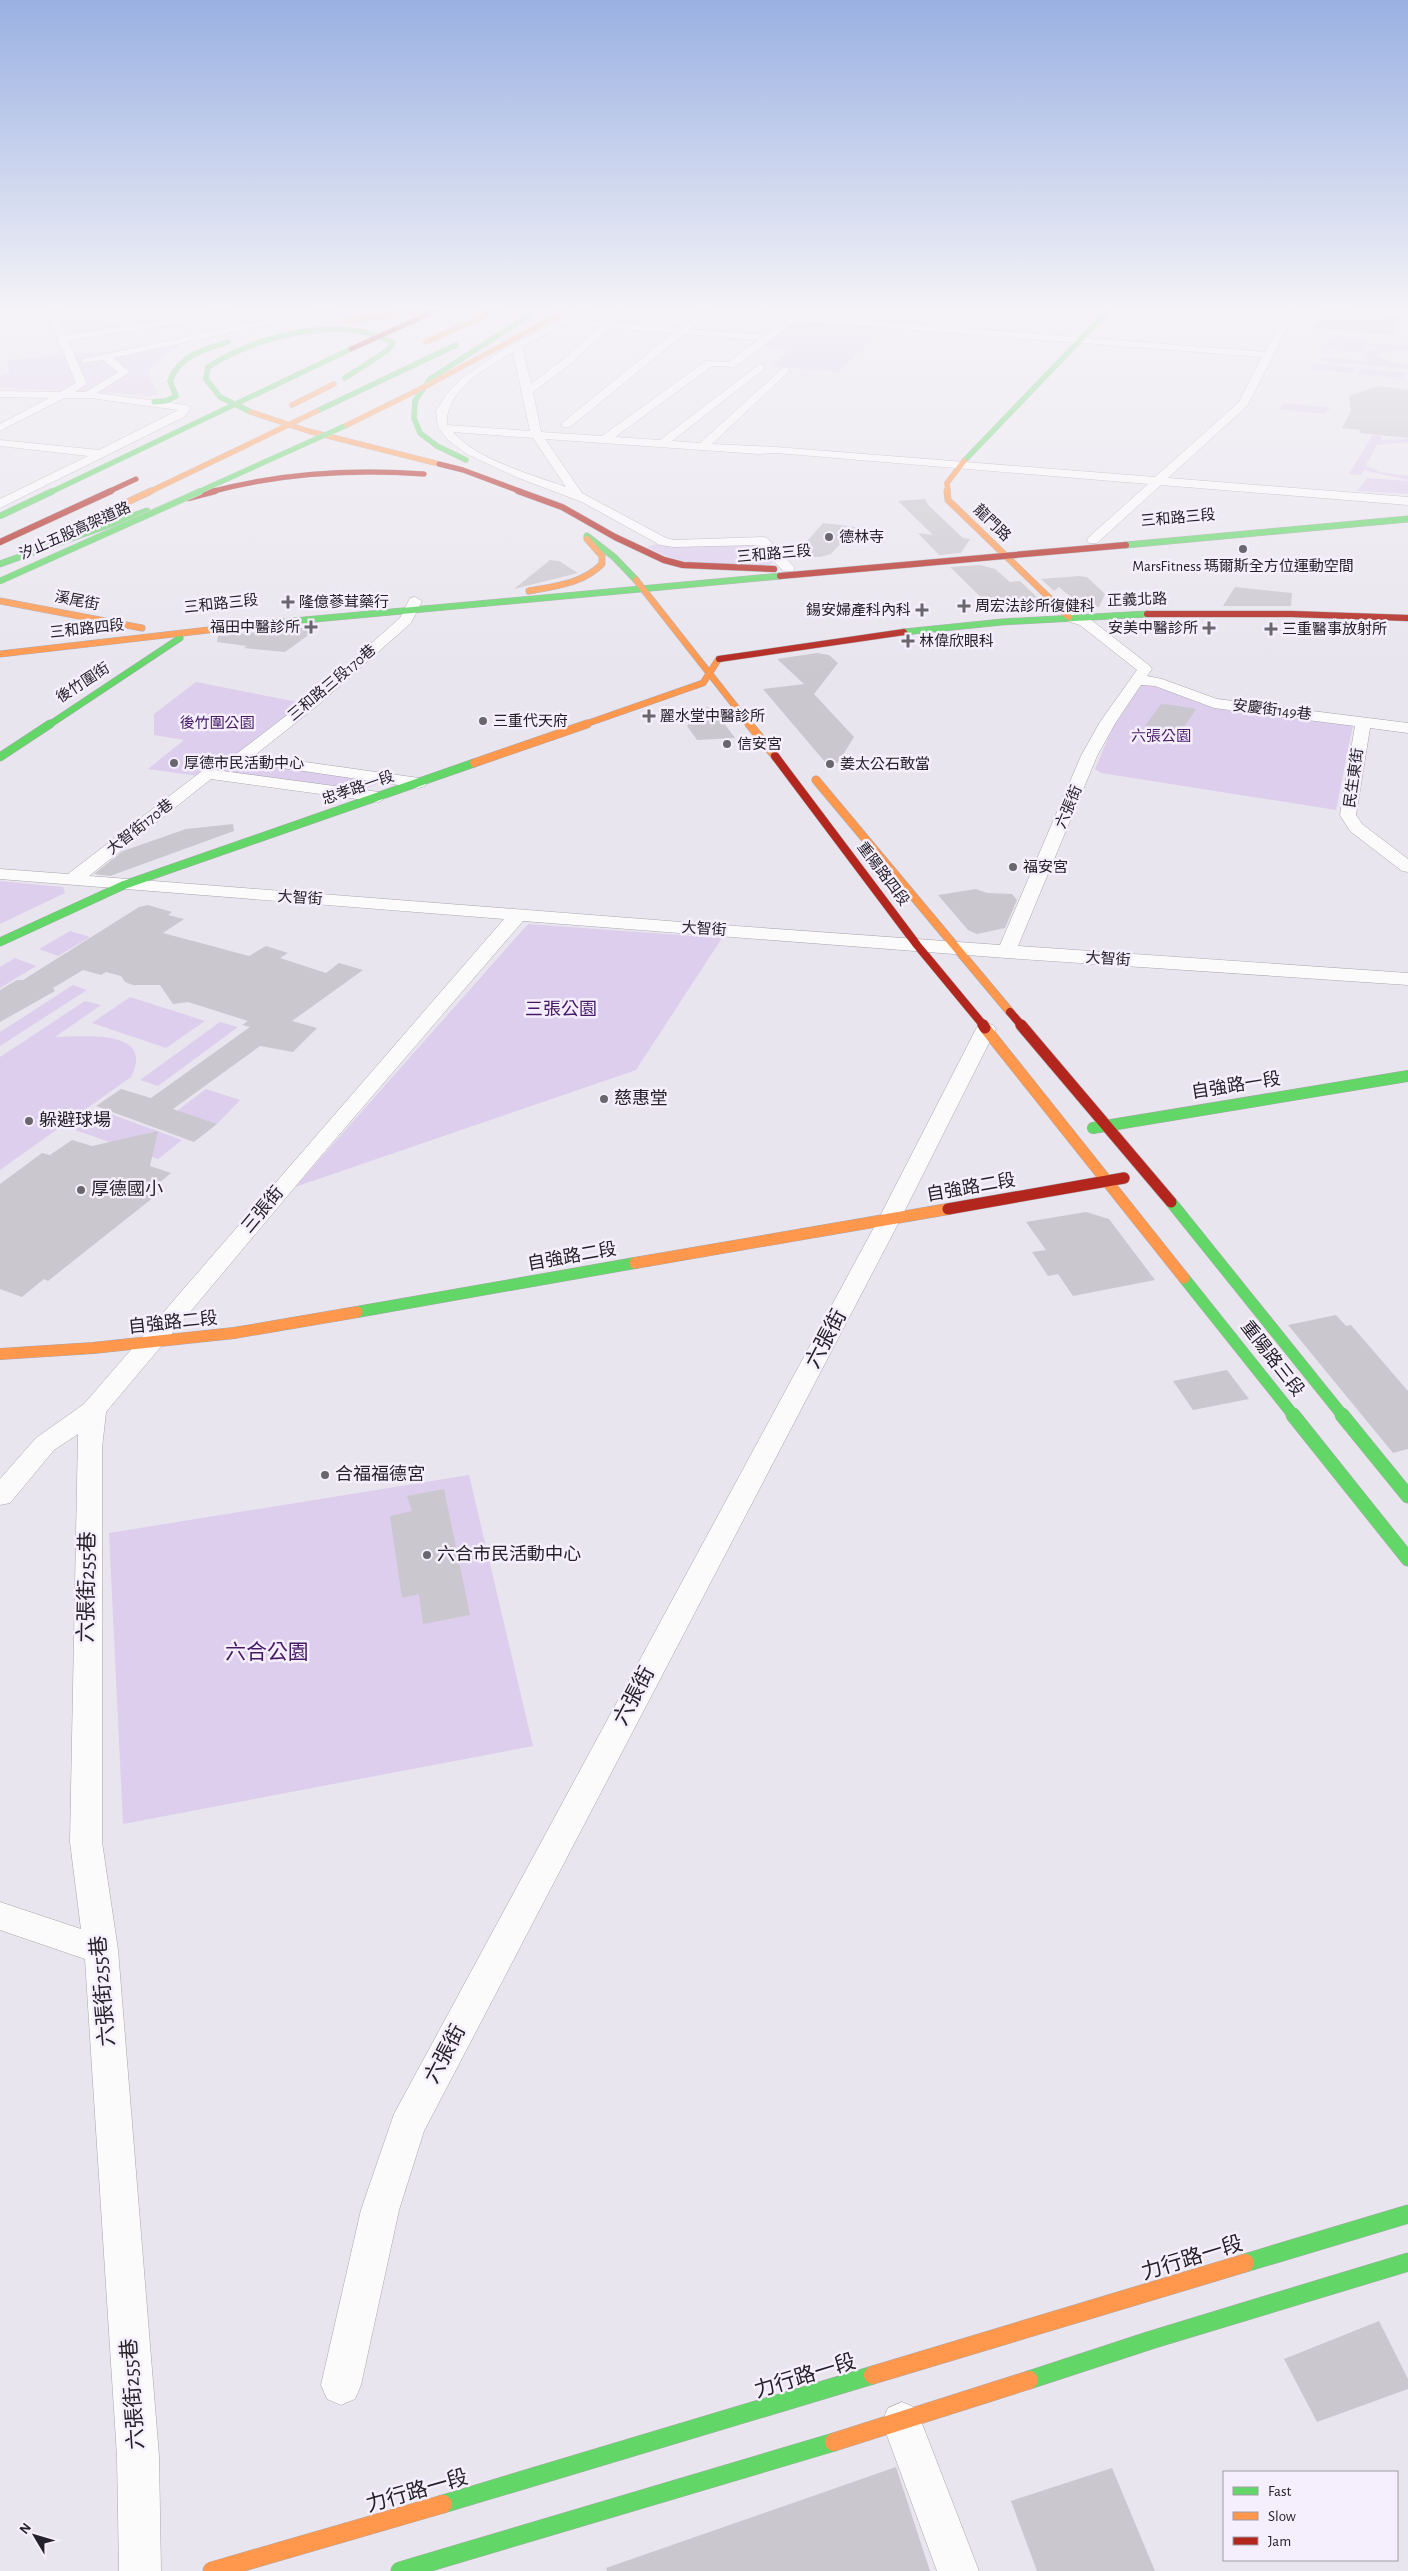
<svg xmlns="http://www.w3.org/2000/svg" width="1408" height="2571" font-family="'Alegreya Sans','Noto Sans TC',sans-serif">
<style>
.green{fill:#ddceed}
.building{fill:#cac7ce}
.lines{fill:none;stroke-linecap:round;stroke-linejoin:round}
.street-casing{stroke:#a9a6ad;stroke-width:1}
.fast-far5-casing{stroke:#a9a6ad;stroke-width:5.5}
.fast-far4-casing{stroke:#a9a6ad;stroke-width:7}
.fast-far3-casing{stroke:#a9a6ad;stroke-width:9}
.fast-far2-casing{stroke:#a9a6ad;stroke-width:12}
.fast-far1-casing{stroke:#a9a6ad;stroke-width:15}
.fast-casing{stroke:#a9a6ad;stroke-width:19}
.slow-far4-casing{stroke:#a9a6ad;stroke-width:5.5}
.slow-far3-casing{stroke:#a9a6ad;stroke-width:7}
.slow-far2-casing{stroke:#a9a6ad;stroke-width:9}
.slow-far1-casing{stroke:#a9a6ad;stroke-width:12}
.slow-casing{stroke:#a9a6ad;stroke-width:19}
.jam-far3-casing{stroke:#a9a6ad;stroke-width:5.5}
.jam-far2-casing{stroke:#a9a6ad;stroke-width:7}
.jam-far1-casing{stroke:#a9a6ad;stroke-width:9}
.jam-casing{stroke:#a9a6ad;stroke-width:12}
.street{fill:#fcfbfc;fill-rule:evenodd}
.fast-far5{stroke:#63d668;stroke-width:5}
.fast-far4{stroke:#63d668;stroke-width:6}
.fast-far3{stroke:#63d668;stroke-width:8}
.fast-far2{stroke:#63d668;stroke-width:11}
.fast-far1{stroke:#63d668;stroke-width:14}
.fast{stroke:#63d668;stroke-width:18}
.slow-far4{stroke:#ff974d;stroke-width:5}
.slow-far3{stroke:#ff974d;stroke-width:6}
.slow-far2{stroke:#ff974d;stroke-width:8}
.slow-far1{stroke:#ff974d;stroke-width:11}
.slow{stroke:#ff974d;stroke-width:18}
.jam-far3{stroke:#b3261e;stroke-width:5}
.jam-far2{stroke:#b3261e;stroke-width:6}
.jam-far1{stroke:#b3261e;stroke-width:8}
.jam{stroke:#b3261e;stroke-width:11}
.fast-bridge-far1-casing{stroke:#c3c1c5;stroke-width:5.5;stroke-linecap:butt}
.fast-bridge-casing{stroke:#c3c1c5;stroke-width:7;stroke-linecap:butt}
.slow-bridge-casing{stroke:#c3c1c5;stroke-width:5.5;stroke-linecap:butt}
.jam-bridge-casing{stroke:#c3c1c5;stroke-width:5.5;stroke-linecap:butt}
.fast-bridge-far1{stroke:#63d668;stroke-width:5}
.fast-bridge{stroke:#63d668;stroke-width:6}
.slow-bridge{stroke:#ff974d;stroke-width:5}
.jam-bridge{stroke:#b3261e;stroke-width:5}
.poi-dot{fill:#69666d;stroke:#f5effd;stroke-width:2}
.labels{text-anchor:middle;dominant-baseline:central;stroke-width:5;stroke-linejoin:round;paint-order:stroke}
.far-street-label{font-size:15px;fill:#242128;stroke:#f5effd}
.far-poi-label{font-size:15px;fill:#242128;stroke:#f5effd;text-anchor:start}
.far-park-label{font-size:15px;fill:#451966;stroke:#f5effd}
.park-label{font-size:18px;fill:#451966;stroke:#f5effd}
.street-label{font-size:18px;fill:#242128;stroke:#f5effd}
.poi-label{font-size:18px;fill:#242128;stroke:#f5effd;text-anchor:start}
.near-street-label{font-size:21px;fill:#242128;stroke:#f5effd}
.near-park-label{font-size:21px;fill:#451966;stroke:#f5effd}
</style>
<rect width="100%" height="100%" fill="#e9e5ee"/>
<!-- green -->
<path class="green" d="M102,318l19,10 -50,5 -7,-12z
M798,319l92,7 -53,46 -66,-6 20,-16 -31,-3z
M1332,335l39,4 -12,13 -38,-4z
M190,339l-25,15 -17,17 10,24 -14,1 -26,-3 -118,-5v-12l9,-3 -1,-13 116,-10z
M1369,343l39,3v4l-21,1 -9,4 9,6 21,4v4l-89,-8 3,-4 46,4 -5,-8 15,-6 -11,-1z
M1313,364l44,4 -6,5 -43,-4z
M1362,369h1l43,4 -5,6 -44,-5z
M1284,403l46,5 -5,6 -45,-5z
M1373,435l9,1 -1,4 27,-1v3l-31,3 -11,20 13,7 29,4v4l-44,-10 -3,5 -12,-1z
M1367,478l41,3v13l-51,-3z
M754,543l5,2 16,16 -7,4c-43,0 -82,4 -121,-18l9,-3 11,2z
M196,682l107,21 -73,56 161,20 -28,10 -156,-19 -9,6 -50,-7 36,-29 -30,-5v-21z
M1150,684l59,22 21,5 123,14 -17,85 -235,-37 -6,-4 17,-40 27,-44z
M0,881l63,6 2,6 -65,31z
M528,924l194,14 -86,132 -341,117z
M70,931l20,6 -32,19 -19,-7z
M15,958l21,8 -36,22v-21z
M73,985l14,5 -87,56v-14z
M130,997l75,24 -39,27 -74,-25z
M85,1001l16,4 -46,32c28,0 101,-9 76,40l-131,93v-113z
M220,1022l18,5 -80,59 -18,-6z
M206,1089l34,11 -23,24 -40,-13z
M102,1111l80,29 -24,19 -83,-29z
M469,1475l64,271 -410,78 -14,-291z"/>
<!-- building -->
<path class="building" d="M1323,311h30l49,4 -10,20 -81,-7z
M1378,386l30,4v48l-49,-5 1,-3 -18,-2 9,-17 -2,-15z
M925,499l4,7 34,32 7,1 -9,14 -22,2 -21,-22 15,2 -35,-34z
M823,523l33,4 -25,27 -11,3 -26,-1z
M550,560l9,1 19,12 -64,16z
M980,565l15,4 15,13 10,-1 21,20 -11,9 -32,4 -48,-47z
M1079,576l8,1 18,17 -6,13 -20,-3 -20,-17 -5,4 -13,-12z
M1235,587l57,6 -1,13h-68z
M321,626l-36,26 -41,-4 3,-2 -30,-4 1,-6z
M817,653l12,2 9,8 -24,31 40,43 -16,26 -13,-1 -62,-73 41,-5 -27,-25z
M1161,704l11,1 24,4 -15,23 -36,-6z
M712,707l23,31 -38,2 -10,-14 14,-18z
M233,824l1,7 -124,45 -16,-2 29,-23 63,-22z
M976,889l11,4 25,1 5,6 -12,28 -28,6 -9,-4 -30,-35z
M148,905l24,7 -4,3 16,4 -21,14 86,23 17,-10 22,7 -8,5 46,15 13,-10 24,7 -71,51 25,7 -24,24 -33,-6 -87,63 44,15 -23,18 -98,-36 25,-17 30,9 99,-71 -8,-2 6,-4 -60,-19 -15,2 -13,-19h-27l-8,-3 -4,-6 -15,-4 -5,3 -18,-5 -30,18 2,3 -55,31v-32l17,-10h6l116,-73z
M158,1131l-8,35 21,7 -19,16 7,4 -111,88 -4,-2 -22,18 -22,-8v-105l42,-31 8,2 22,-15 20,6z
M1086,1212l23,7 46,61 -82,16 -15,-22 -10,2 -16,-24 14,-2 -20,-28z
M1336,1315l10,11 5,-1 57,66v58l-15,4 -105,-128z
M1227,1370l22,29 -56,11 -20,-29z
M444,1489l26,126 -47,9 -4,-30 -17,4 -12,-82 22,-5 -5,-15z
M1379,2321l29,58v10l-91,33 -33,-63z
M896,2467l34,104h-323l-1,-3z
M1112,2468l43,103h-118l-26,-70z"/>
<g class="lines">
<!-- street casing -->
<g class="street-casing">
<path id="street" d="M50,311h10l-2,4 8,20 106,-16 36,-8h18l-54,14 -104,15 19,44 -12,8h11l32,-20 -15,-12 -21,3v-4l228,-48h19l-216,47 17,14 -33,21 89,12 5,3 -7,9 -184,91v-9l88,-43 -88,-10v-6l99,10 79,-40 -88,-12h-26l-64,33v-7l49,-26 -49,-1v-6l60,1 16,-9 -28,-68z
M578,311h12l-68,36 9,37 35,-27 32,-30 -5,-1v-4h10l12,-11h10l-12,12 66,5 21,-17h11l-21,18 75,6 21,-15 13,-5 466,37 21,-41h10l-49,95 -79,72 240,19v8l-247,-20 -64,58h-8l-2,-3 2,-3 59,-53 -372,-31 -17,1 -214,-15 37,54 84,45 8,2 89,-3 4,1 28,30 -2,3h-10l-24,-26 -85,2 -14,-2 -78,-43 -66,-25 -49,-23 -18,-13 -11,-14 -2,-16 11,-17 14,-15 40,-28zM800,321l462,36 -23,45 -84,75 -379,-30 -64,-3 76,-72v-4l-4,-1 -84,76 -28,-2 92,-72v-4l-4,-1 -100,76 -45,-3 97,-71 23,1 57,-43zM608,328l65,5 -111,90v4h8l114,-93 74,6 -29,22 -23,-1 -104,75 -61,-4 -8,-40 41,-31zM513,352l17,79 -83,-6c-3,-34 40,-58 66,-73zM453,432l80,6 33,49c-33,-12 -91,-28 -113,-55z
M415,597l7,4 -11,22 -93,82 -63,50 164,23 8,5 -2,3 -6,2 -184,-27 -2,-3 2,-3 73,-56 92,-81 10,-20z
M1069,613l21,6 60,47 2,3 -5,7 15,3 55,20 191,24v10l-38,-5 -14,87 6,9 46,35v13l-6,-1 -52,-40 -10,-16 15,-89 -141,-18 -59,-22 -14,-1 -25,37 -19,34 -79,190 390,27v12l-402,-27 -483,-37 -197,229 -220,262 -4,36v394l16,108 41,506 2,115h-42l-2,-115 -32,-497 -85,-29v-28l81,27 -11,-87 8,-408 -24,16 -44,53 -10,2v-26l36,-41 48,-34 420,-485 -504,-40v-10l68,5 134,-103 6,-2 171,23 8,5 -8,5 -168,-23 -122,97 605,47 306,22 81,-189 19,-34 37,-52 -57,-45 -16,-5 -2,-3z
M986,1023l7,2 3,4 -96,191 -476,911 -25,79 -38,175 -6,14 -14,6 -14,-6 -6,-14 40,-175 33,-96 484,-894 98,-191 3,-4z
M902,2402l14,6 63,163h-42l-55,-149 6,-14z"/>
</g>
<!-- fast-far5 casing -->
<g class="fast-far5-casing">
<path id="fast-far5" d="M154,402l12,-1 10,-5 -6,-15c9,-25 34,-32 58,-39
M317,411l139,-66
M251,412l-31,-15 -14,-18 2,-12c48,-31 132,-53 185,-24l-5,7 -43,28
M466,460l-29,-14 -17,-13 -6,-15 1,-17 15,-22 106,-68
M964,461l144,-150"/>
</g>
<!-- fast-far4 casing -->
<g class="fast-far4-casing">
<path id="fast-far4" d="M587,536l27,21 22,23
M1126,545l282,-26
M0,564l147,-53
M261,624l519,-48
M904,632l98,-10 145,-8
M49,725l131,-87 -2,-3"/>
</g>
<!-- fast-far3 casing -->
<g class="fast-far3-casing">
<path id="fast-far3" d="M0,757l50,-33
M0,942l124,-57 350,-122"/>
</g>
<!-- fast-far2 casing -->
<g class="fast-far2-casing">
<path id="fast-far2" d="M1093,1128l315,-52
M1171,1202l172,214
M1184,1278l110,138
M357,1312l278,-49"/>
</g>
<!-- fast-far1 casing -->
<g class="fast-far1-casing">
<path id="fast-far1" d="M1293,1415l115,144
M1342,1415l66,81"/>
</g>
<!-- fast casing -->
<g class="fast-casing">
<path id="fast" d="M1245,2263l163,-49
M1029,2380l122,-40 257,-78
M443,2504l430,-129
M400,2571l434,-129"/>
</g>
<!-- slow-far4 casing -->
<g class="slow-far4-casing">
<path id="slow-far4" d="M346,321l77,-10
M426,342l69,-31
M292,405l42,-21
M251,412l57,19 131,33
M149,492l98,-47
M948,492l-1,-9 17,-22"/>
</g>
<!-- slow-far3 casing -->
<g class="slow-far3-casing">
<path id="slow-far3" d="M947,491l1,9 121,117
M117,507l34,-16
M636,580l114,145
M529,591c26,-5 53,-7 73,-27v-8l-15,-17
M0,601l142,27
M0,654l261,-30
M583,725l120,-42 15,-23"/>
</g>
<!-- slow-far2 casing -->
<g class="slow-far2-casing">
<path id="slow-far2" d="M749,724l26,32
M474,763l113,-39
M816,780l194,232"/>
</g>
<!-- slow-far1 casing -->
<g class="slow-far1-casing">
<path id="slow-far1" d="M985,1028l199,250
M635,1263l313,-54
M0,1354l93,-6 141,-15 123,-21"/>
</g>
<!-- slow casing -->
<g class="slow-casing">
<path id="slow" d="M873,2375l372,-112
M834,2442l195,-62
M212,2571l231,-67"/>
</g>
<!-- jam-far3 casing -->
<g class="jam-far3-casing">
<path id="jam-far3" d="M439,464l24,6 59,22
M108,492l28,-13
M210,492c70,-19 142,-23 214,-18"/>
</g>
<!-- jam-far2 casing -->
<g class="jam-far2-casing">
<path id="jam-far2" d="M518,491l44,16 53,30 49,23 19,5 91,4
M188,498l27,-7
M0,542l111,-51
M780,576l346,-31
M1147,614h145l116,4
M719,659l185,-27"/>
</g>
<!-- jam-far1 casing -->
<g class="jam-far1-casing">
<path id="jam-far1" d="M775,756l142,189 67,81
M1010,1012l12,14"/>
</g>
<!-- jam casing -->
<g class="jam-casing">
<path id="jam" d="M983,1025l2,3
M1021,1025l150,177
M948,1209l176,-31"/>
</g>
<!-- street -->
<use href="#street" class="street"/>
<!-- fast-far5 -->
<use href="#fast-far5" class="fast-far5"/>
<!-- fast-far4 -->
<use href="#fast-far4" class="fast-far4"/>
<!-- fast-far3 -->
<use href="#fast-far3" class="fast-far3"/>
<!-- fast-far2 -->
<use href="#fast-far2" class="fast-far2"/>
<!-- fast-far1 -->
<use href="#fast-far1" class="fast-far1"/>
<!-- fast -->
<use href="#fast" class="fast"/>
<!-- slow-far4 -->
<use href="#slow-far4" class="slow-far4"/>
<!-- slow-far3 -->
<use href="#slow-far3" class="slow-far3"/>
<!-- slow-far2 -->
<use href="#slow-far2" class="slow-far2"/>
<!-- slow-far1 -->
<use href="#slow-far1" class="slow-far1"/>
<!-- slow -->
<use href="#slow" class="slow"/>
<!-- jam-far3 -->
<use href="#jam-far3" class="jam-far3"/>
<!-- jam-far2 -->
<use href="#jam-far2" class="jam-far2"/>
<!-- jam-far1 -->
<use href="#jam-far1" class="jam-far1"/>
<!-- jam -->
<use href="#jam" class="jam"/>
<!-- fast-bridge-far1 casing -->
<g class="fast-bridge-far1-casing">
<path id="fast-bridge-far1" d="M51,492l300,-143
M198,492l149,-67"/>
</g>
<!-- fast-bridge casing -->
<g class="fast-bridge-casing">
<path id="fast-bridge" d="M0,516l53,-25
M0,581l201,-90"/>
</g>
<!-- slow-bridge casing -->
<g class="slow-bridge-casing">
<path id="slow-bridge" d="M347,425l81,-40 138,-74
M247,445l70,-34"/>
</g>
<!-- jam-bridge casing -->
<g class="jam-bridge-casing">
<path id="jam-bridge" d="M351,349l84,-38"/>
</g>
<!-- fast-bridge-far1 -->
<use href="#fast-bridge-far1" class="fast-bridge-far1"/>
<!-- fast-bridge -->
<use href="#fast-bridge" class="fast-bridge"/>
<!-- slow-bridge -->
<use href="#slow-bridge" class="slow-bridge"/>
<!-- jam-bridge -->
<use href="#jam-bridge" class="jam-bridge"/>
</g>
<!-- sky -->
<linearGradient id="sky" x2="0" y2="1"><stop stop-color="#99b0e2"/><stop offset="0.46" stop-color="#f5f3f7"/><stop offset="1" stop-color="#f5f3f7" stop-opacity="0"/></linearGradient>
<rect width="1408" height="671" fill="url(#sky)"/>
<!-- markers -->
<g class="poi-dot">
<circle cx="829" cy="537" r="5"/>
<circle cx="1243" cy="549" r="5"/>
<path d="M285.5 594.5h5v5h5v5h-5v5h-5v-5h-5v-5h5z"/>
<path d="M961.5 598.5h5v5h5v5h-5v5h-5v-5h-5v-5h5z"/>
<path d="M919.5 602.5h5v5h5v5h-5v5h-5v-5h-5v-5h5z"/>
<path d="M308.5 619.5h5v5h5v5h-5v5h-5v-5h-5v-5h5z"/>
<path d="M1206.5 620.5h5v5h5v5h-5v5h-5v-5h-5v-5h5z"/>
<path d="M1268.5 621.5h5v5h5v5h-5v5h-5v-5h-5v-5h5z"/>
<path d="M905.5 633.5h5v5h5v5h-5v5h-5v-5h-5v-5h5z"/>
<path d="M646.5 708.5h5v5h5v5h-5v5h-5v-5h-5v-5h5z"/>
<circle cx="483" cy="721" r="5"/>
<circle cx="727" cy="744" r="5"/>
<circle cx="174" cy="763" r="5"/>
<circle cx="830" cy="764" r="5"/>
<circle cx="1013" cy="867" r="5"/>
<circle cx="604" cy="1099" r="5"/>
<circle cx="29" cy="1121" r="5"/>
<circle cx="81" cy="1190" r="5"/>
<circle cx="325" cy="1475" r="5"/>
<circle cx="427" cy="1555" r="5"/>
</g>
<g class="labels">
<!-- far-street labels -->
<g class="far-street-label">
<text transform="translate(1178 518) rotate(-5)">三和路三段</text>
<text transform="translate(992 523) rotate(44)">龍門路</text>
<text transform="translate(75 531) rotate(-24)">汐止五股高架道路</text>
<text transform="translate(774 554) rotate(-5)">三和路三段</text>
<text transform="translate(1137 600) rotate(-2)">正義北路</text>
<text transform="translate(77 601) rotate(11)">溪尾街</text>
<text transform="translate(221 604) rotate(-6)">三和路三段</text>
<text transform="translate(87 629) rotate(-6)">三和路四段</text>
<text transform="translate(83 683) rotate(-33)">後竹圍街</text>
<text transform="translate(332 683) rotate(-40)">三和路三段170巷</text>
<text transform="translate(1272 710) rotate(7)">安慶街149巷</text>
<text transform="translate(1354 778) rotate(-82)">民生東街</text>
<text transform="translate(358 788) rotate(-19)">忠孝路一段</text>
<text transform="translate(1069 807) rotate(-67)">六張街</text>
<text transform="translate(140 827) rotate(-38)">大智街170巷</text>
<text transform="translate(883 874) rotate(53)">重陽路四段</text>
<text transform="translate(300 898) rotate(4)">大智街</text>
<text transform="translate(704 929) rotate(4)">大智街</text>
<text transform="translate(1108 959) rotate(4)">大智街</text>
</g>
<!-- far-poi labels -->
<g class="far-poi-label">
<text x="839" y="537">德林寺</text>
<text x="1243" y="566" text-anchor="middle">MarsFitness 瑪爾斯全方位運動空間</text>
<text x="299" y="602">隆億蔘茸藥行</text>
<text x="975" y="606">周宏法診所復健科</text>
<text x="911" y="610" text-anchor="end">鍚安婦產科內科</text>
<text x="300" y="627" text-anchor="end">福田中醫診所</text>
<text x="1198" y="628" text-anchor="end">安美中醫診所</text>
<text x="1282" y="629">三重醫事放射所</text>
<text x="919" y="641">林偉欣眼科</text>
<text x="660" y="716">麗水堂中醫診所</text>
<text x="493" y="721">三重代天府</text>
<text x="737" y="744">信安宮</text>
<text x="184" y="763">厚德市民活動中心</text>
<text x="840" y="764">姜太公石敢當</text>
<text x="1023" y="867">福安宮</text>
</g>
<!-- far-park labels -->
<g class="far-park-label">
<text x="217" y="723">後竹圍公園</text>
<text x="1161" y="736">六張公園</text>
</g>
<!-- park labels -->
<g class="park-label">
<text x="561" y="1010">三張公園</text>
</g>
<!-- street labels -->
<g class="street-label">
<text transform="translate(1236 1086) rotate(-9)">自強路一段</text>
<text transform="translate(971 1188) rotate(-10)">自強路二段</text>
<text transform="translate(263 1210) rotate(-50)">三張街</text>
<text transform="translate(572 1257) rotate(-10)">自強路二段</text>
<text transform="translate(173 1323) rotate(-6)">自強路二段</text>
<text transform="translate(1272 1359) rotate(52)">重陽路三段</text>
</g>
<!-- poi labels -->
<g class="poi-label">
<text x="614" y="1099">慈惠堂</text>
<text x="39" y="1121">躲避球場</text>
<text x="91" y="1190">厚德國小</text>
<text x="335" y="1475">合福福德宮</text>
<text x="437" y="1555">六合市民活動中心</text>
</g>
<!-- near-street labels -->
<g class="near-street-label">
<text transform="translate(826 1339) rotate(-62)">六張街</text>
<text transform="translate(87 1587) rotate(-89)">六張街255巷</text>
<text transform="translate(634 1696) rotate(-62)">六張街</text>
<text transform="translate(103 1991) rotate(-95)">六張街255巷</text>
<text transform="translate(445 2054) rotate(-62)">六張街</text>
<text transform="translate(1192 2258) rotate(-17)">力行路一段</text>
<text transform="translate(805 2376) rotate(-17)">力行路一段</text>
<text transform="translate(133 2394) rotate(-94)">六張街255巷</text>
<text transform="translate(417 2491) rotate(-16)">力行路一段</text>
</g>
<!-- near-park labels -->
<g class="near-park-label">
<text x="267" y="1652">六合公園</text>
</g>
</g>
<!-- legend -->
<rect x="1223" y="2471" width="175" height="90" fill="#f5effd" stroke="#a19da8"/>
<rect x="1233" y="2487" width="25" height="8" fill="#63d668" stroke="#a19da8"/>
<text x="1268" y="2496" font-size="15" fill="#242128">Fast</text>
<rect x="1233" y="2512" width="25" height="8" fill="#ff974d" stroke="#a19da8"/>
<text x="1268" y="2521" font-size="15" fill="#242128">Slow</text>
<rect x="1233" y="2537" width="25" height="8" fill="#b3261e" stroke="#a19da8"/>
<text x="1268" y="2546" font-size="15" fill="#242128">Jam</text>
<!-- north arrow -->
<g transform="translate(35 2536) rotate(308)" stroke="#f5effd" stroke-width="4" paint-order="stroke">
<path d="M0-4L9 19L0 12L-9 19Z" fill="#242128"/>
<text y="-8" font-size="14" font-weight="bold" text-anchor="middle" fill="#242128">N</text>
</g>
</svg>
